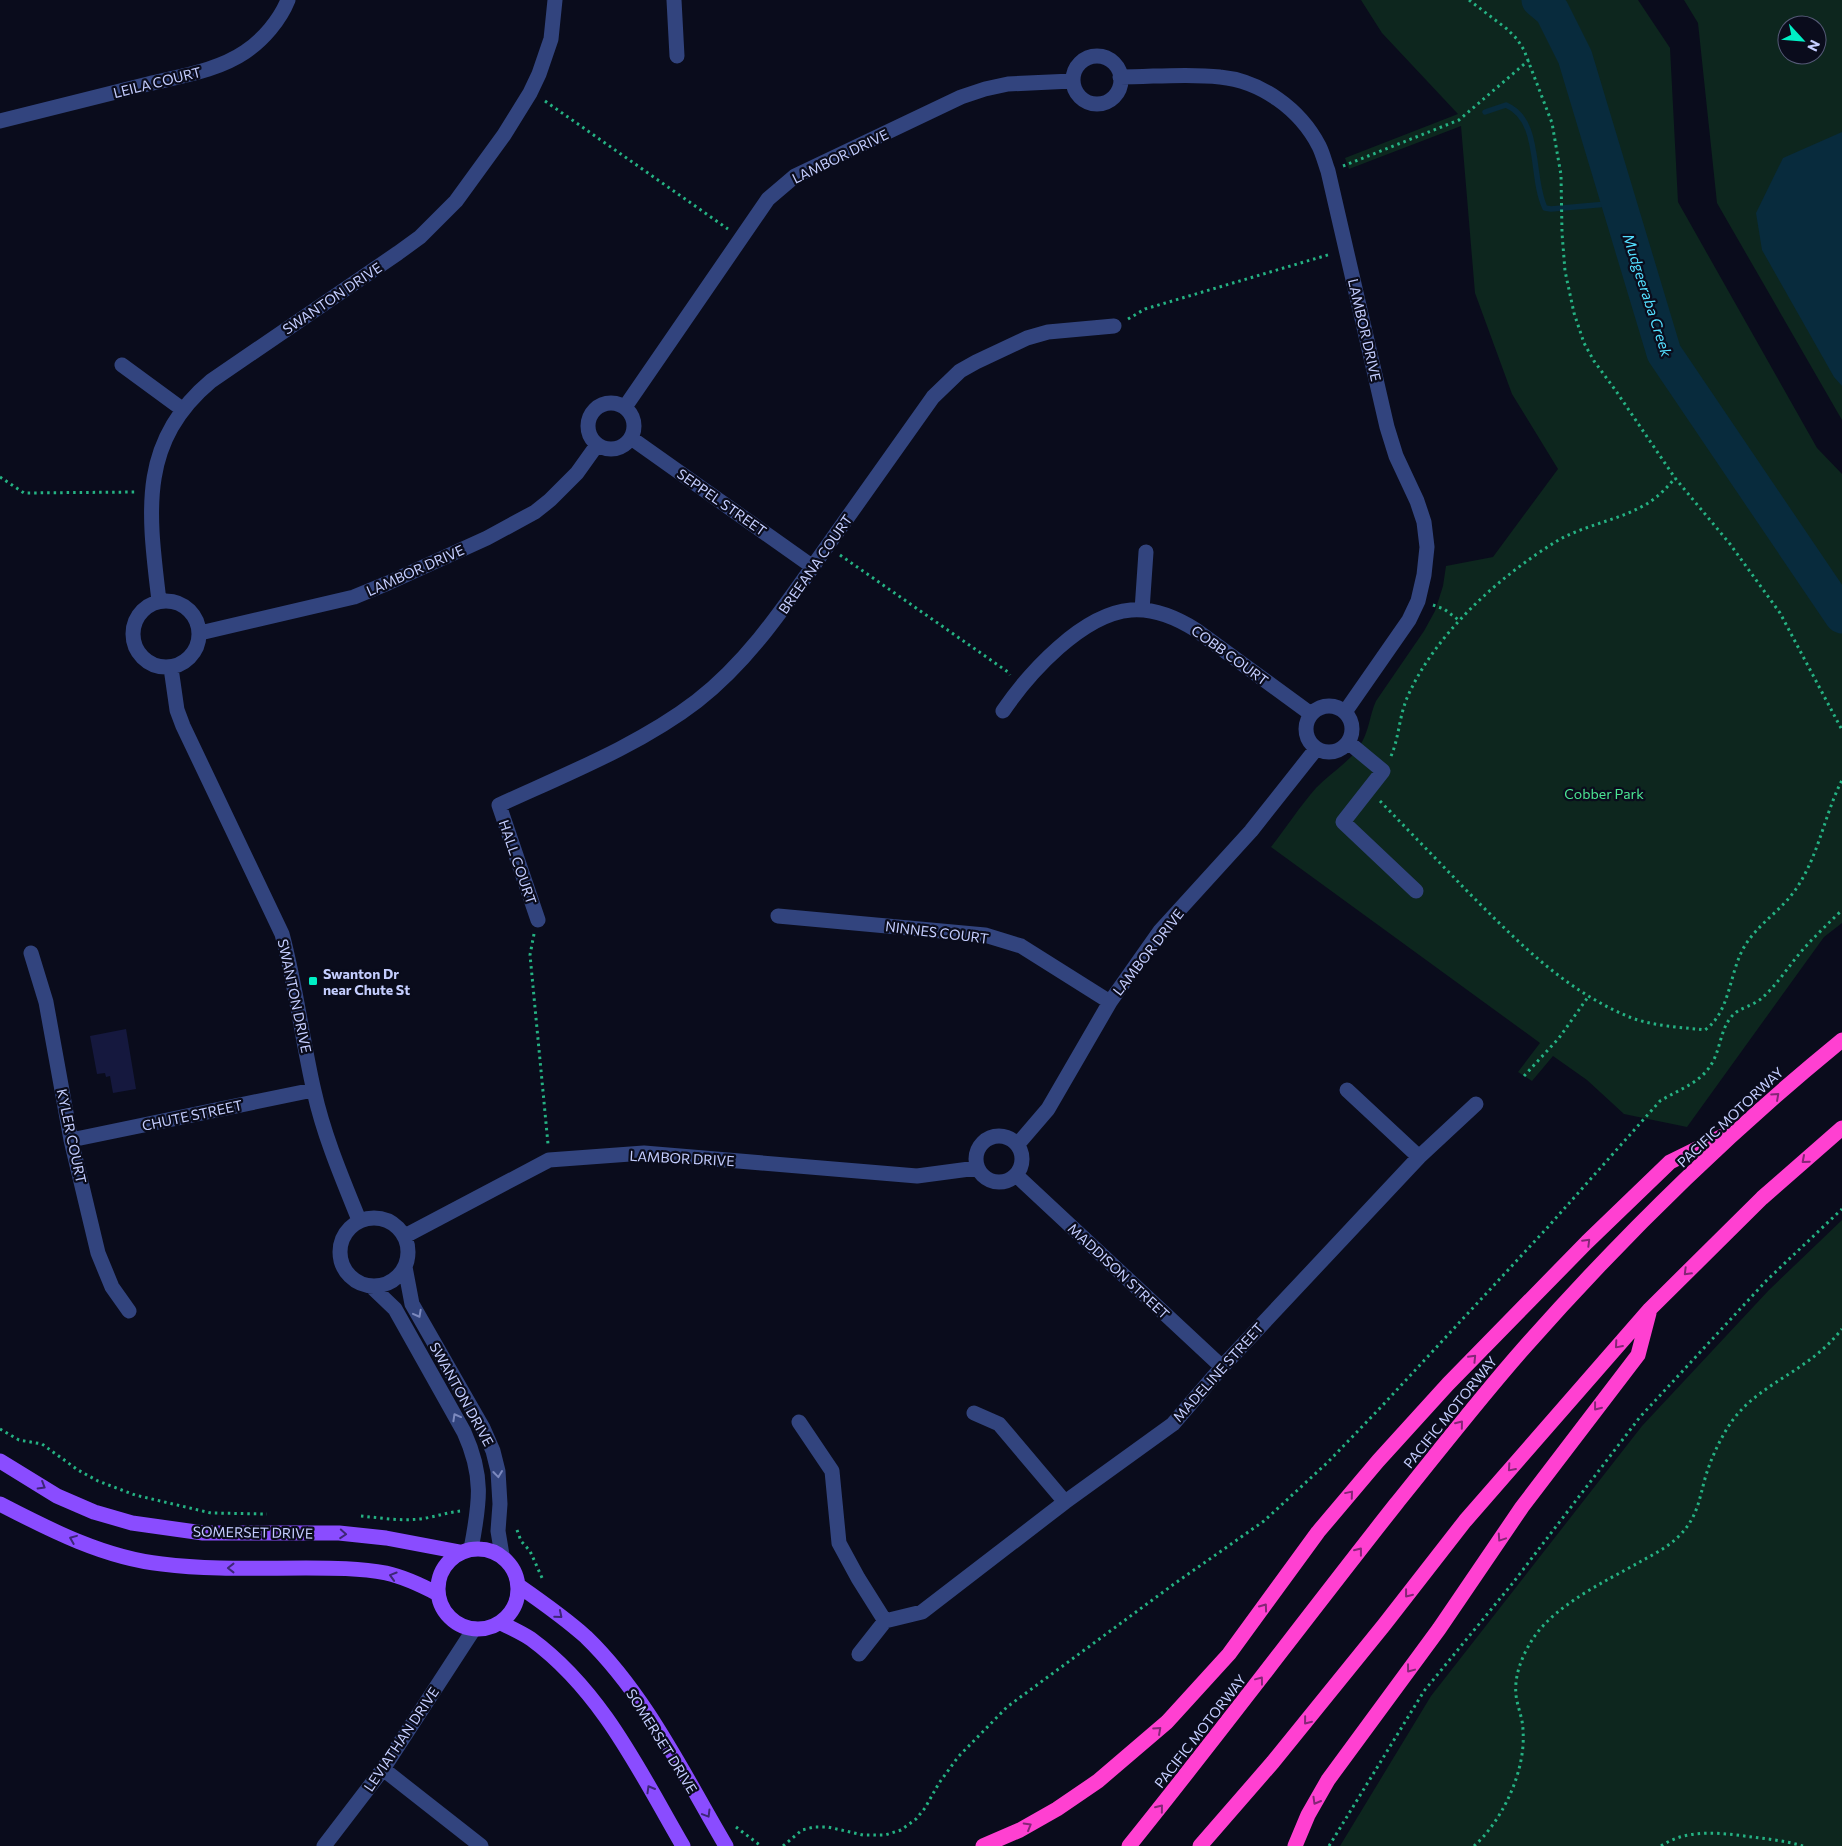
<svg xmlns="http://www.w3.org/2000/svg" width="1842" height="1846" font-family="Commissioner,sans-serif">
<style>
.green{fill:#0d261e;fill-rule:evenodd}
.water{fill:#082b3d}
.lines{fill:none;stroke-linecap:round;stroke-linejoin:round}
.stream{stroke:#082b3d;stroke-width:5.5}
.river{stroke:#082b3d;stroke-width:35}
.building{fill:#15183e}
.path{stroke:#25b283;stroke-width:3;stroke-dasharray:2.5 4;stroke-linecap:butt}
.minor{stroke:#32447e;stroke-width:15}
.major{stroke:#8a4cff;stroke-width:15}
.highway{stroke:#ff40d1;stroke-width:15}
.oneway{stroke:#842676}
.oneway2{stroke:#7c89be}
.oneway3{stroke:#3d2677}
.poi-dot{fill:#00f0c5;stroke:#0a0c1c;stroke-width:2}
.labels{text-anchor:middle;dominant-baseline:central;stroke-width:4.5;stroke-linejoin:round;paint-order:stroke}
.street-label{font-size:14px;fill:#c5ceff;stroke:#0a0c1c}
.park-label{font-size:14px;fill:#4be593;stroke:#0a0c1c}
.poi-label{font-size:14px;font-weight:bold;fill:#c5ceff;stroke:#0a0c1c;text-anchor:start}
.water-label{font-size:15px;font-style:italic;fill:#53dfff;stroke:#0a0c1c}
</style>
<rect width="100%" height="100%" fill="#0a0c1c"/>
<!-- green -->
<path class="green" d="M1361,0h277l32,48 8,154 139,246 25,26v449l-18,14 -137,190 -63,-13 -37,-34 -34,-24 -21,25 -14,-9 22,-29 -269,-196c15,-19 29,-41 45,-59 15,-16 36,-27 46,-46 7,-12 8,-28 14,-41l48,-70 11,-20 8,-25 3,-20 47,-9 65,-88 -46,-75 -37,-101 -14,-167 -112,43 -4,-11 113,-44 -76,-81z
M1684,0h158v420l-125,-217 -19,-180zM1787,25h30v30h-30z
M1842,1220v626h-502l91,-150 211,-270 127,-136z"/>
<!-- water -->
<path class="water" d="M1842,132v254l-8,-9 -72,-127 -6,-37 27,-55z"/>
<g class="lines">
<!-- stream -->
<path class="stream" d="M1485,112l21,-7c36,15 24,72 39,103l6,1 68,-6"/>
<!-- river -->
<path class="river" d="M1539,0l13,11 23,46 89,296 178,263"/>
</g>
<!-- building -->
<path class="building" d="M126,1029l10,60 -23,4 -3,-17 -4,1 -1,-4 -8,1 -7,-38z"/>
<g class="lines">
<!-- path -->
<path class="path" d="M1469,0l38,29 10,10 7,11 28,73 9,52 1,58 3,38 9,42 10,30 10,18 22,30 59,87 55,66 50,69 62,117
M545,101l183,128
M1343,166l116,-46 70,-60
M1128,319l17,-10 186,-55
M0,477l24,16 113,-1
M840,555l168,117 2,3
M1433,605l11,4 16,12
M1391,756c8,-18 8,-39 16,-58 27,-63 91,-121 150,-157 25,-15 58,-20 84,-34 14,-7 24,-17 34,-29
M1380,801c29,30 58,60 87,90 48,48 96,98 160,125 23,10 52,11 78,14 25,-18 24,-55 38,-81 13,-24 38,-38 53,-60 23,-34 28,-73 46,-109
M534,934l-4,21 18,189
M1524,1076l35,-38 29,-41
M0,1429l19,11 23,4 36,26 20,11 37,14 76,18 56,1
M361,1516c21,2 44,6 65,2 12,-2 23,-6 35,-7
M517,1530l4,11 9,10 13,29
M736,1827l25,19
M783,1846l19,-16 12,-3h14l35,8h22l16,-5 15,-11 9,-11 14,-25 19,-26 49,-50 167,-123 90,-63 64,-59 53,-55 166,-179 113,-127c21,-13 45,-19 55,-44 6,-14 7,-31 18,-42 6,-7 20,-9 29,-17 17,-15 29,-36 45,-53 11,-12 23,-23 35,-35
M1329,1846l95,-155 88,-107 128,-167 127,-137 75,-71
M1474,1846c29,-26 52,-76 49,-115 0,-11 -4,-20 -6,-30 -5,-22 5,-46 17,-64 23,-33 70,-55 104,-74 14,-8 29,-15 41,-27 19,-19 20,-37 27,-61 6,-19 15,-38 26,-54 21,-29 53,-42 80,-63 11,-8 21,-18 30,-29
M1661,1846c27,-18 60,-13 91,-9 17,2 34,4 51,9"/>
<!-- minor -->
<path class="minor" d="M674,0l3,56
M1073 80a24 24 0 1 1 48 0a24 24 0 1 1-48 0Z
M1120,77c33,0 67,-4 100,0 41,4 80,32 99,69 4,8 6,17 9,25l59,256 9,29 21,45 7,21 3,25 -3,28 -6,26 -9,19 -64,92
M0,121c49,-12 99,-25 148,-37 32,-8 69,-13 97,-32 18,-12 35,-32 43,-52
M122,365l60,44
M588 426a23 23 0 1 1 46 0a23 23 0 1 1-46 0Z
M625,407l143,-208 27,-23 166,-79 24,-8 23,-5 64,-3
M631,438l182,129
M133 634a33 33 0 1 1 66 0a33 33 0 1 1-66 0Z
M159,601c-10,-86 -22,-158 52,-220l187,-128 22,-16 36,-36 48,-66 26,-42 9,-19 12,-35 4,-39
M1142,610l4,-58
M200,633l154,-36 34,-14 99,-45 48,-26 15,-12 27,-27 20,-28
M171,668l6,42 6,16 99,208c14,52 20,105 32,157 10,45 28,87 45,129
M1306 729a23 23 0 1 1 46 0a23 23 0 1 1-46 0Z
M1003,711c26,-38 79,-97 128,-101 24,-2 46,8 65,20l115,84
M1348,742l35,29 -40,51 73,69
M778,916l207,19 36,11 89,56
M538,920l-39,-115c65,-30 141,-60 198,-104 55,-43 91,-100 131,-156 35,-49 70,-99 105,-148l27,-26 16,-9 51,-24 21,-6 66,-6
M31,953l15,49 25,138 27,113 14,34 17,24
M1347,1090l72,67
M976 1159a23 23 0 1 1 46 0a23 23 0 1 1-46 0Z
M71,1140l242,-50
M1017,1145l31,-36 62,-107 50,-71 91,-100 65,-82
M1016,1175l206,192
M340 1252a34 34 0 1 1 68 0a34 34 0 1 1-68 0Z
M405,1236l144,-76 95,-7 273,23 60,-8
M405,1267l7,37 71,124 10,23 5,20 2,33 -2,27 4,24
M372,1287l23,22 69,123c20,44 16,70 7,117
M974,1413l25,11 66,78
M799,1422l33,49 7,72 19,35 27,43
M859,1654l26,-33 37,-9 143,-110 108,-78 49,-57 197,-210 57,-53
M383,1769l98,77
M324,1846l59,-77 91,-140"/>
<!-- major -->
<path class="major" d="M0,1461l57,35 37,16 38,11 71,10h136l47,5 74,14
M0,1504c50,26 105,54 162,60 48,6 96,4 144,4 26,0 54,0 80,5 18,4 35,12 52,21
M438 1589a40 40 0 1 1 80 0a40 40 0 1 1-80 0Z
M519,1586c23,16 46,32 67,51 60,58 98,138 140,209
M501,1623c10,5 21,10 30,16 71,52 109,133 152,207"/>
<!-- highway -->
<path class="highway" d="M983,1846l37,-16 37,-21 41,-28 69,-59 62,-68 89,-122 60,-71 70,-77 139,-142 83,-80 57,-28
M1129,1846c91,-113 177,-228 267,-342 42,-52 83,-105 127,-155 98,-111 205,-216 319,-309
M1200,1846l73,-84 111,-137 81,-104 185,-212 112,-111 80,-70
M1295,1846l13,-31 20,-35 111,-151 83,-122 116,-152 11,-42"/>
</g>
<!-- one-way arrows -->
<defs><path id="oneway-chevron" d="M-2-3.5L2.5 0L-2 3.5" fill="none" stroke-width="1.6" stroke-linecap="round" stroke-linejoin="round" transform="scale(1.25)"/></defs>
<g class="oneway">
<use href="#oneway-chevron" transform="translate(1776 1096) rotate(-42)"/>
<use href="#oneway-chevron" transform="translate(1805 1160) rotate(139)"/>
<use href="#oneway-chevron" transform="translate(1587 1242) rotate(-45)"/>
<use href="#oneway-chevron" transform="translate(1687 1272) rotate(135)"/>
<use href="#oneway-chevron" transform="translate(1618 1345) rotate(131)"/>
<use href="#oneway-chevron" transform="translate(1473 1358) rotate(-46)"/>
<use href="#oneway-chevron" transform="translate(1597 1407) rotate(128)"/>
<use href="#oneway-chevron" transform="translate(1460 1424) rotate(-51)"/>
<use href="#oneway-chevron" transform="translate(1511 1468) rotate(131)"/>
<use href="#oneway-chevron" transform="translate(1350 1494) rotate(-50)"/>
<use href="#oneway-chevron" transform="translate(1501 1538) rotate(124)"/>
<use href="#oneway-chevron" transform="translate(1359 1551) rotate(-52)"/>
<use href="#oneway-chevron" transform="translate(1408 1594) rotate(128)"/>
<use href="#oneway-chevron" transform="translate(1264 1607) rotate(-54)"/>
<use href="#oneway-chevron" transform="translate(1410 1669) rotate(127)"/>
<use href="#oneway-chevron" transform="translate(1260 1680) rotate(-53)"/>
<use href="#oneway-chevron" transform="translate(1307 1721) rotate(129)"/>
<use href="#oneway-chevron" transform="translate(1158 1730) rotate(-42)"/>
<use href="#oneway-chevron" transform="translate(1316 1801) rotate(120)"/>
<use href="#oneway-chevron" transform="translate(1160 1808) rotate(-51)"/>
<use href="#oneway-chevron" transform="translate(1028 1826) rotate(-30)"/>
</g>
<g class="oneway2">
<use href="#oneway-chevron" transform="translate(418 1314) rotate(62)"/>
<use href="#oneway-chevron" transform="translate(456 1417) rotate(-119)"/>
<use href="#oneway-chevron" transform="translate(498 1474) rotate(83)"/>
</g>
<g class="oneway3">
<use href="#oneway-chevron" transform="translate(42 1486) rotate(31)"/>
<use href="#oneway-chevron" transform="translate(343 1534) rotate(4)"/>
<use href="#oneway-chevron" transform="translate(73 1539) rotate(-158)"/>
<use href="#oneway-chevron" transform="translate(231 1568) rotate(-180)"/>
<use href="#oneway-chevron" transform="translate(393 1576) rotate(-163)"/>
<use href="#oneway-chevron" transform="translate(559 1615) rotate(40)"/>
<use href="#oneway-chevron" transform="translate(650 1789) rotate(-120)"/>
<use href="#oneway-chevron" transform="translate(707 1814) rotate(59)"/>
</g>
<!-- markers -->
<rect class="poi-dot" x="308" y="976" width="10" height="10" rx="2.5"/>
<g class="labels">
<!-- street labels -->
<g class="street-label">
<text transform="translate(157 82) rotate(-14)">LEILA COURT</text>
<text transform="translate(840 156) rotate(-26)">LAMBOR DRIVE</text>
<text transform="translate(332 298) rotate(-34)">SWANTON DRIVE</text>
<text transform="translate(1365 330) rotate(77)">LAMBOR DRIVE</text>
<text transform="translate(722 502) rotate(35)">SEPPEL STREET</text>
<text transform="translate(815 564) rotate(-55)">BREEANA COURT</text>
<text transform="translate(415 570) rotate(-24)">LAMBOR DRIVE</text>
<text transform="translate(1230 655) rotate(36)">COBB COURT</text>
<text transform="translate(518 862) rotate(71)">HALL COURT</text>
<text transform="translate(937 932) rotate(7)">NINNES COURT</text>
<text transform="translate(1148 952) rotate(-52)">LAMBOR DRIVE</text>
<text transform="translate(295 996) rotate(78)">SWANTON DRIVE</text>
<text transform="translate(192 1115) rotate(-12)">CHUTE STREET</text>
<text transform="translate(1730 1117) rotate(-43)">PACIFIC MOTORWAY</text>
<text transform="translate(72 1136) rotate(78)">KYLER COURT</text>
<text transform="translate(682 1158) rotate(3)">LAMBOR DRIVE</text>
<text transform="translate(1119 1271) rotate(43)">MADDISON STREET</text>
<text transform="translate(1218 1372) rotate(-48)">MADELINE STREET</text>
<text transform="translate(462 1394) rotate(61)">SWANTON DRIVE</text>
<text transform="translate(1450 1412) rotate(-51)">PACIFIC MOTORWAY</text>
<text transform="translate(253 1532) rotate(1)">SOMERSET DRIVE</text>
<text transform="translate(1200 1731) rotate(-52)">PACIFIC MOTORWAY</text>
<text transform="translate(401 1739) rotate(-56)">LEVIATHAN DRIVE</text>
<text transform="translate(662 1741) rotate(58)">SOMERSET DRIVE</text>
</g>
<!-- park labels -->
<g class="park-label">
<text x="1604" y="793">Cobber Park</text>
</g>
<!-- poi labels -->
<g class="poi-label">
<text x="323" y="973">Swanton Dr<tspan x="323" dy="16">near Chute St</tspan></text>
</g>
<!-- water labels -->
<g class="water-label">
<text transform="translate(1648 295) rotate(72)">Mudgeeraba Creek</text>
</g>
</g>
<!-- north arrow -->
<g transform="translate(1802 40) rotate(116)"><circle r="24" fill="#0a0c1c" stroke="#555a77"/>
<path d="M0-4L9 19L0 12L-9 19Z" fill="#00f0c5"/>
<text y="-8" font-size="14" font-weight="bold" text-anchor="middle" fill="#c5ceff">N</text>
</g>
</svg>
